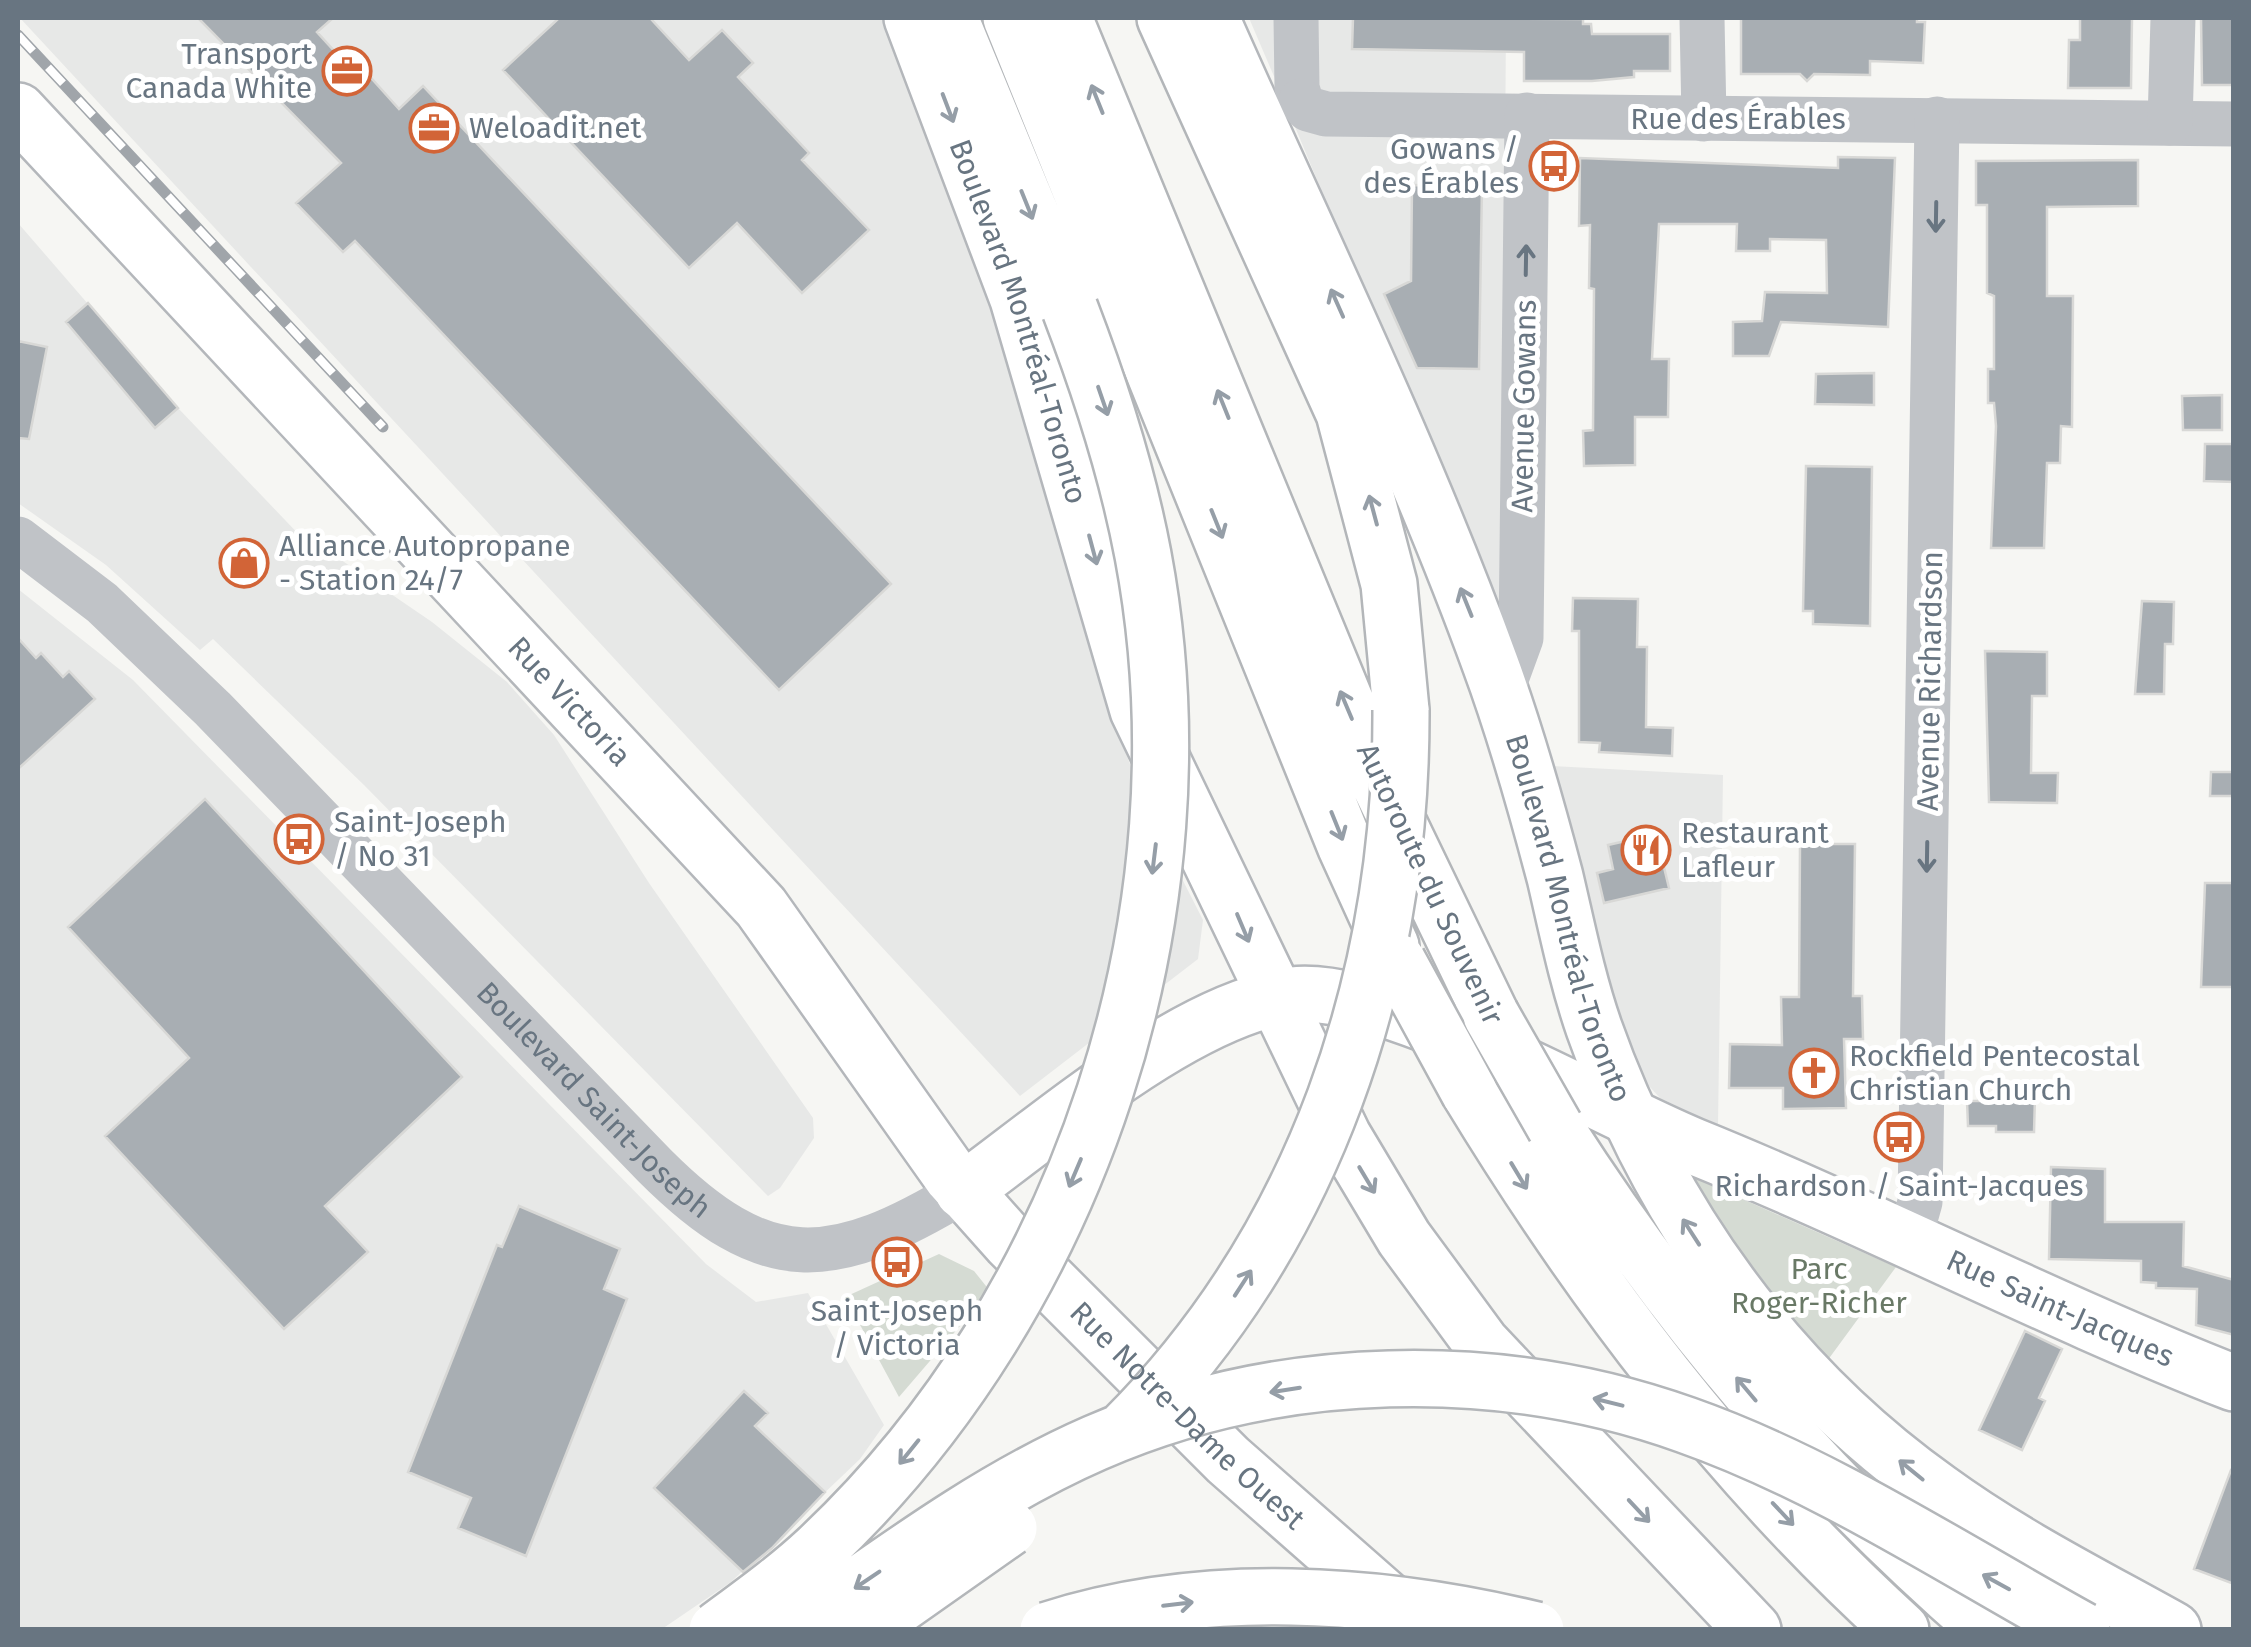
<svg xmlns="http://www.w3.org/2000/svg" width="2251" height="1647" font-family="'Fira Sans',sans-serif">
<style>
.built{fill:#e7e8e7}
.green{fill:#d5dbd3}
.building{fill:#a8aeb3;stroke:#d8d8d6;stroke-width:2.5}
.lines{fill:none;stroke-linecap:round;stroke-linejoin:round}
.major-casing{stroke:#b4b7bb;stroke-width:60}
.highway-casing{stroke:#b3b6b9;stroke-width:60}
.minor{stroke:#c0c3c7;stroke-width:45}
.major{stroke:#fff;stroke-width:55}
.highway{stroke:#fff;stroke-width:55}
.rail-casing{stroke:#a0a5aa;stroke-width:11}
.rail{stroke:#fff;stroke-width:8;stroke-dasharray:22;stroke-linecap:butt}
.highway-bridge-casing{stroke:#b3b6b9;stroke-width:60;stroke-linecap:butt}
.highway-bridge{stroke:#fff;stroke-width:55}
.oneway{stroke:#959ea7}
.oneway2{stroke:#687581}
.labels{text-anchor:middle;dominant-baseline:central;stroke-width:10;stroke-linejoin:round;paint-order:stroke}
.poi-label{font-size:30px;fill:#687581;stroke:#fff;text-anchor:start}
.street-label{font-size:30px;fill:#687581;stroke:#fff}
.park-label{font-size:30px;fill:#697966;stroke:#fff}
</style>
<rect width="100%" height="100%" fill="#f6f6f3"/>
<!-- built -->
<path class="built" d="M20,18h863l58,143 97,284 61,233 22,62 26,70 56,110 -5,39 -178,137z
M1249,18h257l-4,609 -223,-539z
M18,223l160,185 129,135 21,8 104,71 75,60 47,53 95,148 164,235 1,20 -34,50 -12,8 -404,-411 -151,-146 -13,11 -94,-85 -88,-62z
M18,589l115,91 573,584 50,38 52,-9 76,132 -24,34 -129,123 -69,47h-644z
M1552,766l171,9 -5,351 -58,-28 -22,-24 -21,-46z"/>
<!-- green -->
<path class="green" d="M1686,1174l210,93 -74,101 -34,-39z
M939,1254l35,17 16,20 -91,106 -54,-100z"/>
<!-- building -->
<path class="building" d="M198,18h135l-16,14 31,34 7,-6 44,49 24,-23 468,498 -112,106 -424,-449 -12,11 -47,-49 45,-40z
M559,18h91l39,42 33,-30 31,33 -15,14 71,76 -7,7 67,70 -67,63 -65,-70 -48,45 -186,-198z
M1353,18l230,1v5h8l1,10h78v37h-36v6l-42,4h-68v-29l-172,-3z
M1741,18h176v4h8l-2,41 -53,-2v14l-56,-1 -7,7 -7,-7h-59z
M2080,18h52l-1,70h-63l1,-48h11z
M2201,18h33v67h-32z
M1838,157l57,1 -7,169 -107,-5 -12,34h-36v-34l29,-1 3,-29 62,1 -1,-53 -56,-1v12h-34l1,-27h-78l-7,135h17l-1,58h-33v48l-51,1 -1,-35 10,-1 1,-141 -5,-1 1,-63 -11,1 1,-68 258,10z
M2138,160v46l-91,1v89h26l-1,131 -11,-1 -1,37h-13l-3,85h-53l5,-122 -2,-23h-6v-34h6v-73l-7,-3v-88h-11v-44z
M1412,185l70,1 -3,183 -62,-1 -33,-74 27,-13z
M88,303l90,105 -23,20 -89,-106z
M18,341l29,6 -18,92 -11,-1z
M1874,373v32l-59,-1 1,-30z
M2222,395v35h-39l-1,-34z
M2205,444h29v38l-30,-1z
M1806,466l66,1 -2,159 -57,-2v-13h-10z
M1573,598l65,1 -1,48h10l-1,80 27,1 -1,28 -73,-4 1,-9 -21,-1v-111h-7z
M2142,601l32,1 -1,42h-8l-1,50h-29z
M18,638l18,20 5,-5 22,24 6,-6 26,28 -77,70z
M1985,651l62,1v44h-15l-1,77h27l-1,30 -68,-1z
M2211,772h23v24h-24z
M205,799l257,278 -137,129 43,46 -84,77 -179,-193 84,-78 -121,-131z
M1656,834l13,54 -65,15 -7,-30 16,-4 -5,-24z
M1800,844h55l-2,152h9l1,43h-19l2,69 -63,1v-21h-54l1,-44 52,1 -1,-48h18z
M2205,883h29v104h-33z
M1979,1096l56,1 -1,35h-38v-6h-28l-1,-25h12z
M2051,1167l54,2v53h79l-1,44 51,14v55l-38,-10 1,-36 -41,-1v-5l-15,-1v-21l-92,-2z
M519,1206l101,43 -16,40 23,10 -101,257 -68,-28 13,-30 -63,-26 89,-227 5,2z
M2025,1331l37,18 -23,49 6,3 -23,49 -43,-20z
M744,1391l24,22 -13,13 70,66 -53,56 -29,24 -89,-84z
M2231,1470l3,1v113l-40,-15z"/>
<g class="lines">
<!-- major casing -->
<g class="major-casing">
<g id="major">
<path id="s2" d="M912,18l106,281 120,411 205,426 61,102 78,106 271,286"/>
<path id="s3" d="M1211,18c94,213 199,425 279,645 26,70 46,142 65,214 12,51 22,102 39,151 65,185 184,349 344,463 74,54 156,95 235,139"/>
<path id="s4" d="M18,111l743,796 191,270 58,65 218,218 183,161"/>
<path id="s5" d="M963,1191c87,-63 223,-182 329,-196 94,-12 308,113 401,151 183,74 357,165 541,237"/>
</g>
</g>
<!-- highway casing -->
<g class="highway-casing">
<path id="highway" d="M950,18l120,291
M1011,18l334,827 46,101
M1064,18l316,767 111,230
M1165,18l179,395 45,171 12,126
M1469,1092c121,199 259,381 432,538
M1555,1127c126,196 257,350 433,503"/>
</g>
<!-- minor -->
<g class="minor">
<path d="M1296,18l1,70 4,13"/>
<path d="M1702,18l2,101"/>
<path d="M1301,101l7,8 18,5 908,10"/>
<path d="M2170,123l3,-105"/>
<path id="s1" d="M18,539l84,64 111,106 442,457c111,111 177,104 308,25"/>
<path d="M1501,693l20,-55 6,-523"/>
<path d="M1909,1241l11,-39 17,-1083"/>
</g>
<!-- major -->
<use href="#major" class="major"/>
<!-- highway -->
<use href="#highway" class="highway"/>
<!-- rail casing -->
<g class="rail-casing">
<path id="rail" d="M18,35l365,392"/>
</g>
<!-- rail -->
<use href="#rail" class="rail"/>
<!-- highway-bridge casing -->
<g class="highway-bridge-casing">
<path id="highway-bridge" d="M1398,962l71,130
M1491,1015l64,112
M1124,1430c192,-193 278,-452 277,-720
M717,1630c35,-26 70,-51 101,-80 264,-248 392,-639 325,-995 -16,-85 -42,-165 -73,-246
M794,1630c96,-67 193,-140 301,-187 183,-80 404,-85 591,-18 139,49 267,134 396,205
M864,1630l145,-102
M1048,1630c156,-50 331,-38 488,0"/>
</g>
<!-- highway-bridge -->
<use href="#highway-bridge" class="highway-bridge"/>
</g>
<!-- one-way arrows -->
<defs><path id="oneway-shaft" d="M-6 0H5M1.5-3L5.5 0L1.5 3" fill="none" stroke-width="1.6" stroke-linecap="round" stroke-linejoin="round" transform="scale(2.5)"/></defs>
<g class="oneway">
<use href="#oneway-shaft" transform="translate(1097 99) rotate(-112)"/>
<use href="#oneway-shaft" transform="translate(948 108) rotate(69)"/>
<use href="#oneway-shaft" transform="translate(1027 205) rotate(68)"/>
<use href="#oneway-shaft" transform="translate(1337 303) rotate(-114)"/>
<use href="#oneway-shaft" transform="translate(1103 401) rotate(71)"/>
<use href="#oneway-shaft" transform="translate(1223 404) rotate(-112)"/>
<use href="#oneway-shaft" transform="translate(1373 510) rotate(-105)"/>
<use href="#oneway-shaft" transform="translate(1217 524) rotate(68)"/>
<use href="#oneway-shaft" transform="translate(1093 550) rotate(75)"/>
<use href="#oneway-shaft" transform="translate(1466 602) rotate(-112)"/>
<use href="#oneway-shaft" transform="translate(1346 705) rotate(-113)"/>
<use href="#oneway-shaft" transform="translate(1337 826) rotate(68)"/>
<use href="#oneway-shaft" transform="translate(1154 859) rotate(97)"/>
<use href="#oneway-shaft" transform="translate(1243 928) rotate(67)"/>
<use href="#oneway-shaft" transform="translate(1075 1173) rotate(113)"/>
<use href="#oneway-shaft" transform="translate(1519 1176) rotate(59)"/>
<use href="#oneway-shaft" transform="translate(1367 1180) rotate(59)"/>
<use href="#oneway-shaft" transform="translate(1691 1232) rotate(-123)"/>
<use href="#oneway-shaft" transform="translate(1243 1283) rotate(-57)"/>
<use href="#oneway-shaft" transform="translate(1746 1389) rotate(-130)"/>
<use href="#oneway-shaft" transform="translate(1285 1390) rotate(171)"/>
<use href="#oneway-shaft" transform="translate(1608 1402) rotate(-166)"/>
<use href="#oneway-shaft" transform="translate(909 1452) rotate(129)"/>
<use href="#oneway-shaft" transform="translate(1911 1470) rotate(-141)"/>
<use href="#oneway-shaft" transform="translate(1639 1511) rotate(47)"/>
<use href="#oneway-shaft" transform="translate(1783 1514) rotate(47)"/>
<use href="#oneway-shaft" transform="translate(867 1580) rotate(146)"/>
<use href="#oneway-shaft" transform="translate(1996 1582) rotate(-151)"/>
<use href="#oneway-shaft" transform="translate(1178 1604) rotate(-7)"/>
</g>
<g class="oneway2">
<use href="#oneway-shaft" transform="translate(1936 217) rotate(91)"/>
<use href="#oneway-shaft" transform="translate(1526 260) rotate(-89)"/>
<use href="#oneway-shaft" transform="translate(1927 857) rotate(91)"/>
</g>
<!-- icons -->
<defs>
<g id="office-ring" transform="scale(2.5)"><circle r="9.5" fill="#fff" stroke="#d26437" stroke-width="1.5"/><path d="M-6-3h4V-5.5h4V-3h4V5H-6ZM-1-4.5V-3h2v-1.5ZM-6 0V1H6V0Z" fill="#d26437"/></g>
<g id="bus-ring" transform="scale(2.5)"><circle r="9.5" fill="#fff" stroke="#d26437" stroke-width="1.5"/><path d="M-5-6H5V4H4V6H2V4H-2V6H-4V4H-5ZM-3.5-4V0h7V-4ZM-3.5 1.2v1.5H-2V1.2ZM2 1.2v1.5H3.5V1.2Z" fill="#d26437"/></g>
<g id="shop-ring" transform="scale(2.5)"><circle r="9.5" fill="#fff" stroke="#d26437" stroke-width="1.5"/><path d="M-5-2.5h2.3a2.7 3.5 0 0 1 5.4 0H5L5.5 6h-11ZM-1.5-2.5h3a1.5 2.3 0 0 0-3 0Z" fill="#d26437"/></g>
<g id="restaurant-ring" transform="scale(2.5)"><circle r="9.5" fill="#fff" stroke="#d26437" stroke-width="1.5"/><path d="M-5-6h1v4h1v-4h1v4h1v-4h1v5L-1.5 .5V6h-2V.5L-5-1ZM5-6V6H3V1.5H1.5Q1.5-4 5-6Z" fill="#d26437"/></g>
<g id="church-ring" transform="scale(2.5)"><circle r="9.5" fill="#fff" stroke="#d26437" stroke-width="1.5"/><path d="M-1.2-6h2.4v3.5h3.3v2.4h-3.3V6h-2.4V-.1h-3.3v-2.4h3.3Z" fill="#d26437"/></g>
</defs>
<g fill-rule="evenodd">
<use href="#office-ring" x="347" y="71"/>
<use href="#office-ring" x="434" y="128"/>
<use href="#bus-ring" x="1554" y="166"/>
<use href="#shop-ring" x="244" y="563"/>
<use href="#bus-ring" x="299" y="839"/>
<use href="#restaurant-ring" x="1646" y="850"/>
<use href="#church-ring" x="1814" y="1073"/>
<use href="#bus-ring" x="1899" y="1137"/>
<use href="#bus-ring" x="897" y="1262"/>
</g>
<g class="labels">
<!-- poi labels -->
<g class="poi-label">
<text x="312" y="54" text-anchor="end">Transport<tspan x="312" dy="34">Canada White</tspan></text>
<text x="469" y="128">Weloadit.net</text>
<text x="1519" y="149" text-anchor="end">Gowans /<tspan x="1519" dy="34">des Érables</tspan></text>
<text x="279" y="546">Alliance Autopropane<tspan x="279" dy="34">- Station 24/7</tspan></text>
<text x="334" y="822">Saint-Joseph<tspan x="334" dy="34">/ No 31</tspan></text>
<text x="1681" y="833">Restaurant<tspan x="1681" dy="34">Lafleur</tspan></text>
<text x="1849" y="1056">Rockfield Pentecostal<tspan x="1849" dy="34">Christian Church</tspan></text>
<text x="1899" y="1186" text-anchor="middle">Richardson / Saint-Jacques</text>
<text x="897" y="1311" text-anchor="middle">Saint-Joseph<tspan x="897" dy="34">/ Victoria</tspan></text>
</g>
<!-- street labels -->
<g class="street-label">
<text x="1738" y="119">Rue des Érables</text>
<text stroke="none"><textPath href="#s2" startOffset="322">Boulevard Montréal-Toronto</textPath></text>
<text transform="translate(1524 406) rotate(-89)">Avenue Gowans</text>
<text transform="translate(1930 681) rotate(-89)">Avenue Richardson</text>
<text stroke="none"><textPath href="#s4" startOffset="808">Rue Victoria</textPath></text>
<text transform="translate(1430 884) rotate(65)">Autoroute du Souvenir</text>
<text stroke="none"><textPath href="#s3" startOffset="970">Boulevard Montréal-Toronto</textPath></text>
<text stroke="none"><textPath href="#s1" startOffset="805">Boulevard Saint-Joseph</textPath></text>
<text stroke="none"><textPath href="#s5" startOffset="1220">Rue Saint-Jacques</textPath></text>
<text stroke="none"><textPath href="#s4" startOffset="1755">Rue Notre-Dame Ouest</textPath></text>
</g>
<!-- park labels -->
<g class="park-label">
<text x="1819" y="1269">Parc<tspan x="1819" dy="34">Roger-Richer</tspan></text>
</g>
</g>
<!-- border -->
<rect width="2251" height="1647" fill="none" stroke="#687581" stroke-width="40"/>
</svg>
